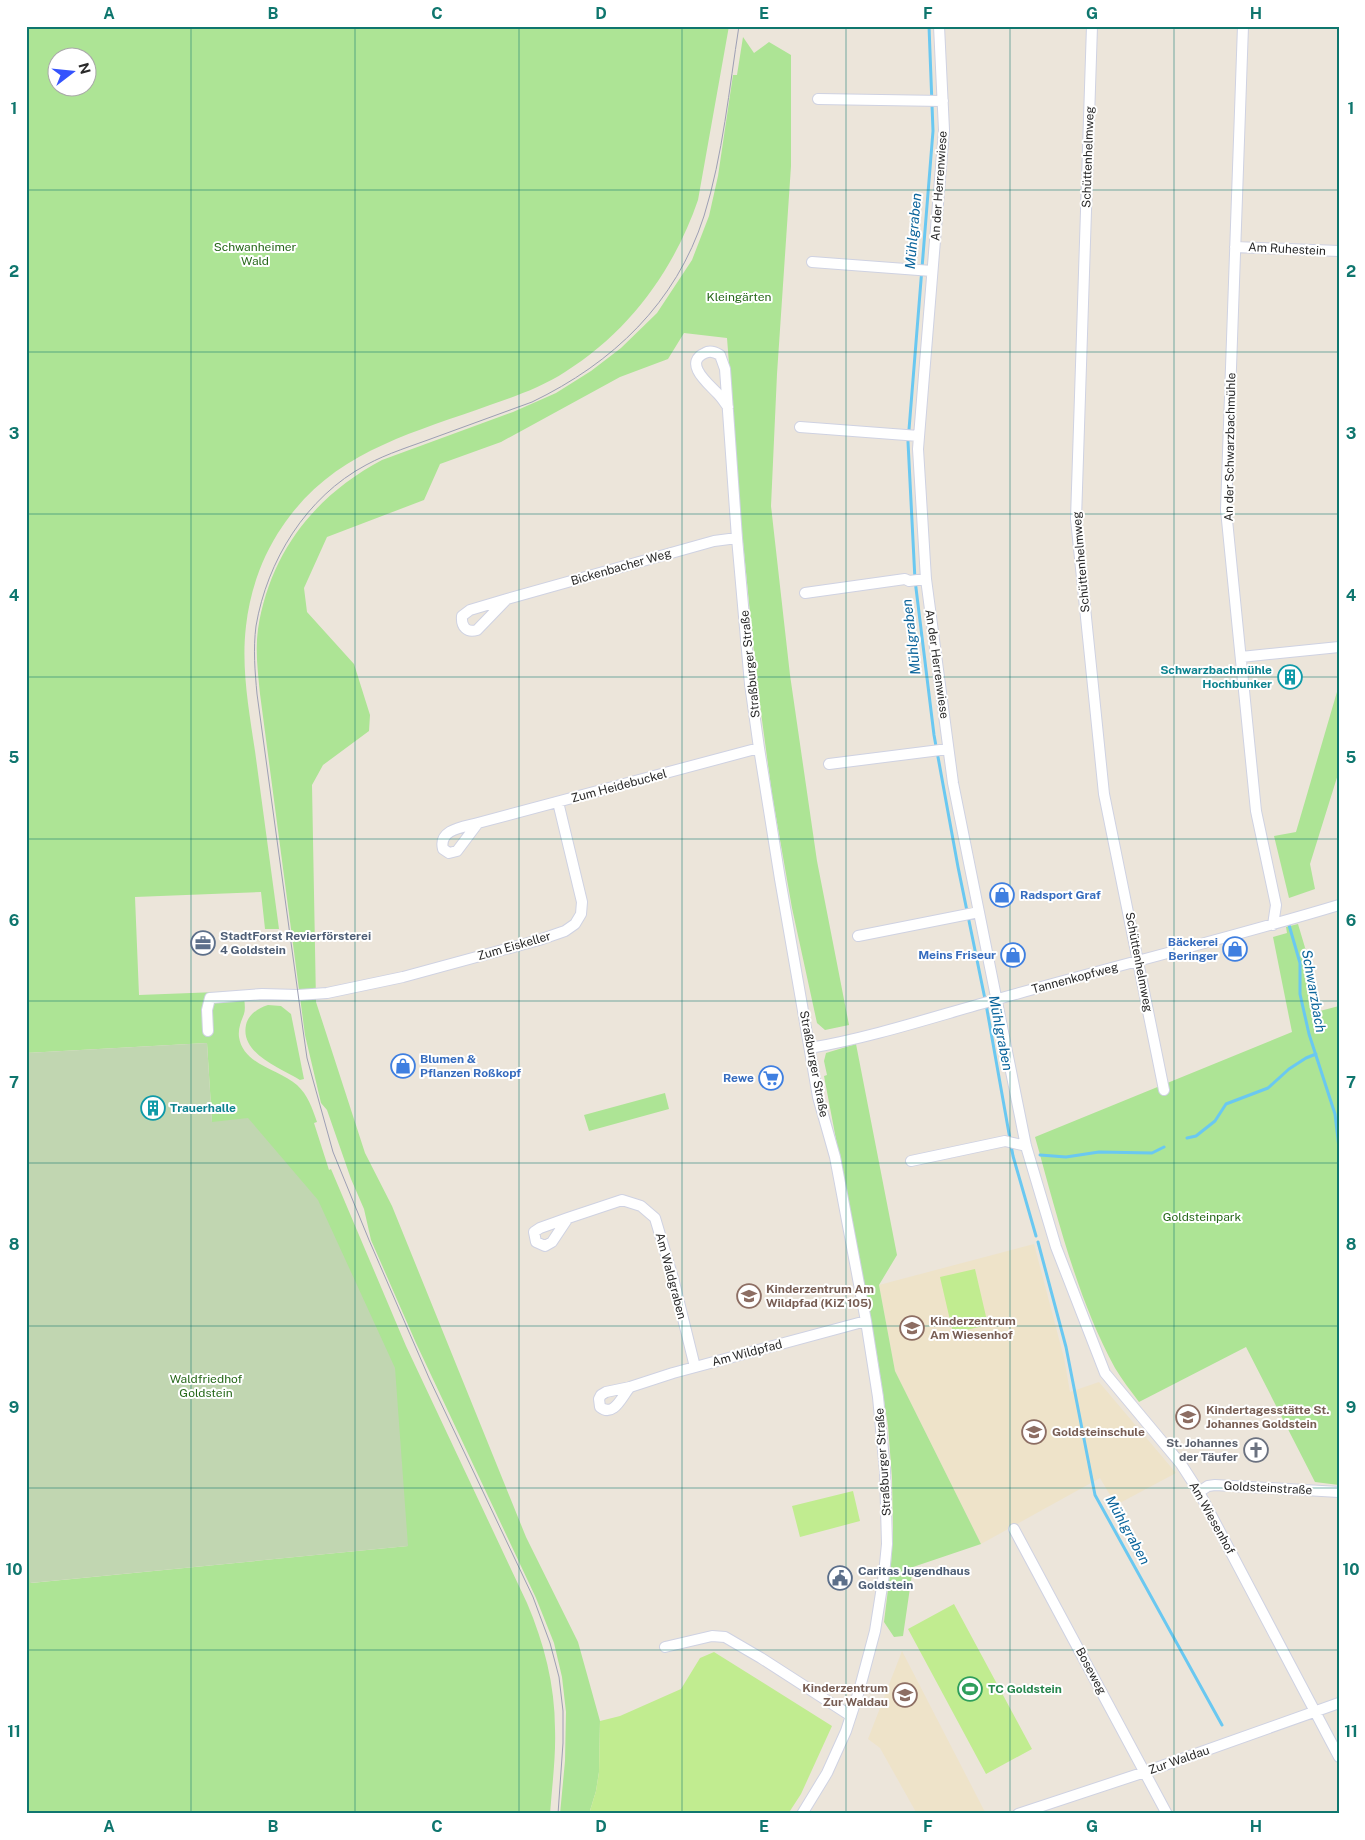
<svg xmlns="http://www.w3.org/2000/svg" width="1365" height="1840" font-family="'Public Sans',sans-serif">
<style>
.education{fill:#eee3c9}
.green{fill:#ade495;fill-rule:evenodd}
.cemetery{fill:#c1d6b1}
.pitch{fill:#c1ec90}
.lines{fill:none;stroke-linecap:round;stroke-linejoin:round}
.stream{stroke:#6ac8f1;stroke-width:3}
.minor-casing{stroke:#cfd2e2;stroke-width:12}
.minor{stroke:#fff;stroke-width:10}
.tram{stroke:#9d9fb4;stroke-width:1}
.grid{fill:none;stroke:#0f766e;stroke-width:1;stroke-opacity:0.55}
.labels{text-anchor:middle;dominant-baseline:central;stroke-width:4;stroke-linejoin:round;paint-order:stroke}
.street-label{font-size:12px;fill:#292929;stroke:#fff}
.park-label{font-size:12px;fill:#256718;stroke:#fff}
.culture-label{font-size:12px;font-weight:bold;fill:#0d838f;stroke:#fff;text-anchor:end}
.shop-label{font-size:12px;font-weight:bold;fill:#366cbe;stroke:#fff;text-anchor:end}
.service-label{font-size:12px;font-weight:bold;fill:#4e5e75;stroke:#fff;text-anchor:start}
.education-label{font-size:12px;font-weight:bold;fill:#785e54;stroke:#fff;text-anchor:start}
.worship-label{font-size:12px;font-weight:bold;fill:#5b616d;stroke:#fff;text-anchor:end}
.leisure-label{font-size:12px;font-weight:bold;fill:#27864d;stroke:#fff;text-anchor:start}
.water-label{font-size:14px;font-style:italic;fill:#0a649b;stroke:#fff}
.neatline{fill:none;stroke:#0f766e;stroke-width:2}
.grid-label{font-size:16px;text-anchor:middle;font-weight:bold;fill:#0f766e}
</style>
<rect width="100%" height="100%" fill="#ece5da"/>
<!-- education -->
<path class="education" d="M1034,1244l30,114 6,34 29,-10 77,91 -60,32 -16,-27 -119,66 -86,-173 -16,-86z
M902,1651l84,163h-69l-37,-66 -12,-9z"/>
<!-- green -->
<path class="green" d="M26,26h703l-31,174c-24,70 -69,132 -133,172 -23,15 -49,24 -75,33 -80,29 -158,47 -208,122 -20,29 -32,64 -36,99 -5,42 3,84 9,125 8,59 16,119 24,178h-14l-4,-37 -126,5 4,98 104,-4c1,7 3,17 1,23 -3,8 -6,14 -5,23 4,28 40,32 58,48 11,10 15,23 20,37l-3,1 15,47 2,-1 75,177 121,257c17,40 28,82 28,126 1,28 -3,57 -5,85h-524v-282l5,51 377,-37 -196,-423 -5,-80 -181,10zM58,58h30v30h-30z
M743,37l11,16 15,-11 22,13v111l-14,208 -6,132 19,169 27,186 32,164 -24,5 -8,-7 -25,-115 -20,-114 -15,-111 -15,-151 -15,-194 -43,-5 -16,26 -48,18 -119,65 -61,22 -16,36 -97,37 -23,51 3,24 47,52 16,51 -1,16 -46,34 -11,20 4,217 49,151 27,53 134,331 52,105 22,79 -1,51 -3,19 -7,23h-29l5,-53 1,-49 -4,-35 -8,-34 -18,-45 -120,-255 -45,-103 -7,-31 -13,-30 -24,-69 -6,-7 -16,-68 -45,-341c-2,-21 -5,-43 -2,-65 12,-76 56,-133 124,-169l131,-48 43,-19 35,-22 30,-23 36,-35 35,-53 17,-44 9,-40 15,-101h4z
M1339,685v86l-29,93 5,25 -26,9 -15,-62 22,-4z
M1298,924l11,37 1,31 6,20 23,-6v479l-24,-3 -69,-135 -107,55c-8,-11 -17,-22 -24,-34 -39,-72 -58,-153 -80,-231l257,-105 -19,-95 14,-4 -1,-6z
M268,1005l13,1 10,8 13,65 -4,1c-19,-12 -60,-26 -54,-55 2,-10 12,-17 22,-20z
M856,1044l41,211 -18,30 16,86 86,173 -68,23 -10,69 -9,1 -10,-15 7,-57 2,-37 -1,-50 -4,-52 -11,-71 -53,-279 3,-1 -3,-14 2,-8z
M665,1093l4,16 -80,22 -5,-16z"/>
<!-- cemetery -->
<path class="cemetery" d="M207,1043l5,79 36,-4 70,82 77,168 13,178 -378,37 -4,-51v-479z"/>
<!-- pitch -->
<path class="pitch" d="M975,1269l13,56 -35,8 -13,-56z
M853,1491l7,30 -60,16 -8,-31z
M954,1604l78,145 -46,25 -78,-145z
M714,1652l118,74 -31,68 -13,20h-199l7,-23 3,-19 1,-51 20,-5 61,-27 19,-31z"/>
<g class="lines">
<!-- stream -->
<path class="stream" d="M929,26l4,105 -25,311 7,138 19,155 24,132 28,137 27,152 23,80
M1289,925l11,38v31l9,40 26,80 4,34
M1187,1138l9,-2 19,-15 11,-17 42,-16 21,-19 17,-11 10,-4
M1040,1155l26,2 33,-5 53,1 12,-6
M1038,1242l28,105 29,148 127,230"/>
<!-- minor casing -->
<g class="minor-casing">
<path id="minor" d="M939,26l5,104 -26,319 8,130 27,204 73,363 30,101 49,126 76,91 18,28 140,265
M1092,26l-16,493 28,275 60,296
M1243,26l-17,484 30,301 20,94 -3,20
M818,99l125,2
M1235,247l104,4
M812,262l120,9
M728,407c-3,-4 -6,-9 -10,-13 -8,-9 -36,-31 -13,-41 5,-3 10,-1 15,2l5,14 12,169 13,146 9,64 21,131 38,218 17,60 31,164 12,76 7,74 2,73 -3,30 -9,57 -16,60 -13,40 -19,42 -25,41
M800,427l119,9
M805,593l100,-14 4,2 17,-2
M507,599l-30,31c-10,3 -16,-3 -15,-14l8,-6 37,-11 207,-58 23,-3
M1241,657l98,-10
M829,764l119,-15
M478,823l-21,28 -8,2 -6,-4c-5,-20 21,-22 35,-26l281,-75
M858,936l121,-24
M208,1031l-1,-21 3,-12 52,-4 36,1 29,-2 76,-16 136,-37 26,-9 10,-7 6,-10 1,-12 -24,-100
M810,1048c64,-11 126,-32 188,-49 113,-32 228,-60 341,-94
M911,1161l94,-20 21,5
M568,1218l-16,24 -7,4 -9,-4 -2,-10 6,-4 28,-10 54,-18 19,6 14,12 18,60 22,89
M630,1387c-8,9 -16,31 -30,20l-1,-8 2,-4 5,-3 24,-5 43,-14 193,-52
M1199,1492l9,-6 7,-1 124,7
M1014,1529l153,285
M665,1647l47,-11 13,1 36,21 90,58
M1018,1814l127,-42 194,-69"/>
</g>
<!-- minor -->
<use href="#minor" class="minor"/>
<!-- tram -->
<path class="tram" d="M558,1814l5,-71v-32l-4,-34 -9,-34 -17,-46 -104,-219 -60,-138 -36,-88 -20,-72 -6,-22 -4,-28 -46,-336c-2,-22 -4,-45 -1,-68 11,-65 50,-129 110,-161 22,-12 46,-19 70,-28 32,-12 64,-23 96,-35 81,-39 144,-99 172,-186 19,-61 25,-127 35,-190"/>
</g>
<!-- grid -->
<path class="grid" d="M191,26v1788M355,26v1788M519,26v1788M682,26v1788M846,26v1788M1010,26v1788M1174,26v1788M26,190h1313M26,352h1313M26,514h1313M26,677h1313M26,839h1313M26,1001h1313M26,1163h1313M26,1326h1313M26,1488h1313M26,1650h1313"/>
<!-- icons -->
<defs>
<g id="building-ring" transform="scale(1.25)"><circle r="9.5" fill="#fff" stroke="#0f9aa8" stroke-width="1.5"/><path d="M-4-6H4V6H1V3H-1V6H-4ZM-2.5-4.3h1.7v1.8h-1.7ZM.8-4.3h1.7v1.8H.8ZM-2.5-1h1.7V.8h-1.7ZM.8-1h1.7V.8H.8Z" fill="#0f9aa8"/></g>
<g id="shop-ring" transform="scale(1.25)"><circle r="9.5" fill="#fff" stroke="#3f7fe0" stroke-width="1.5"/><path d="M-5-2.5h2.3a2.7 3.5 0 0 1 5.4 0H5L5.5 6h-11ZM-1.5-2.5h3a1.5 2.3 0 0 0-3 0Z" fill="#3f7fe0"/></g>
<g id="office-ring" transform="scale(1.25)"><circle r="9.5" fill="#fff" stroke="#5c6f8a" stroke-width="1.5"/><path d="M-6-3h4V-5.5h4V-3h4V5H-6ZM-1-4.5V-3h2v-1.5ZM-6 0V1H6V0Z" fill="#5c6f8a"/></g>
<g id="supermarket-ring" transform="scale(1.25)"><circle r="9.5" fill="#fff" stroke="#3f7fe0" stroke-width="1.5"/><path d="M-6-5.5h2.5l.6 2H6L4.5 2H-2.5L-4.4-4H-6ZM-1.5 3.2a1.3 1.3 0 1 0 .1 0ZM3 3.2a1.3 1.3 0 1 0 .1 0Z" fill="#3f7fe0"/></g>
<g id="school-ring" transform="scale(1.25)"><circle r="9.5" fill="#fff" stroke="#8d6e63" stroke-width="1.5"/><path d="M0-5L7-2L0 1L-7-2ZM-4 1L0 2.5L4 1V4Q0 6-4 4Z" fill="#8d6e63"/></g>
<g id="church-ring" transform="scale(1.25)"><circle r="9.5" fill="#fff" stroke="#6b7280" stroke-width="1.5"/><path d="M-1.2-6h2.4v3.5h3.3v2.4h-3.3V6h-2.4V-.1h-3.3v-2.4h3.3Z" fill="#6b7280"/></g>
<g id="civic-ring" transform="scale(1.25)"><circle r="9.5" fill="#fff" stroke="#5c6f8a" stroke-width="1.5"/><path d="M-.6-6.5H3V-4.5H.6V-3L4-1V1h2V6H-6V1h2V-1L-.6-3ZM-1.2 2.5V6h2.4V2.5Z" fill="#5c6f8a"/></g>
<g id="stadium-ring" transform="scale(1.25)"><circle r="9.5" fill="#fff" stroke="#2e9e5b" stroke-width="1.5"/><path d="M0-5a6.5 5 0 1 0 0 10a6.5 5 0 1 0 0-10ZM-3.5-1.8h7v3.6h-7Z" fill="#2e9e5b"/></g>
</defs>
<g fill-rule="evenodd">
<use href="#building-ring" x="1290" y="677"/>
<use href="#shop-ring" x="1002" y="895"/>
<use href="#office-ring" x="203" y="943"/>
<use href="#shop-ring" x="1235" y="949"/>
<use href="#shop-ring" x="1013" y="955"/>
<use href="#shop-ring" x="403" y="1066"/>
<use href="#supermarket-ring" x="771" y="1078"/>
<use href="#building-ring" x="153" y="1108"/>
<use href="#school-ring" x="749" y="1296"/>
<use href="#school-ring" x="912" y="1328"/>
<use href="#school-ring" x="1188" y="1417"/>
<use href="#school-ring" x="1034" y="1432"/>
<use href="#church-ring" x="1256" y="1450"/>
<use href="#civic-ring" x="840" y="1578"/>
<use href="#stadium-ring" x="970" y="1689"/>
<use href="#school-ring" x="905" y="1695"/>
</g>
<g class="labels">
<!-- street labels -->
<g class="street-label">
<text transform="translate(1088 157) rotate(-88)">Schüttenhelmweg</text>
<text transform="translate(939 186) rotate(-86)">An der Herrenwiese</text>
<text transform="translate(1287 249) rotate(3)">Am Ruhestein</text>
<text transform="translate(1230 447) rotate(-89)">An der Schwarzbachmühle</text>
<text transform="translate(1081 562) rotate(-95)">Schüttenhelmweg</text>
<text transform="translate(621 567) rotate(-16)">Bickenbacher Weg</text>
<text transform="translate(750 664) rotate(-96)">Straßburger Straße</text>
<text transform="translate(937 664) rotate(82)">An der Herrenwiese</text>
<text transform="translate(619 786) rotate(-15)">Zum Heidebuckel</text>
<text transform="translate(514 946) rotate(-16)">Zum Eiskeller</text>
<text transform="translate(1139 962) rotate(79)">Schüttenhelmweg</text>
<text transform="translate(1075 978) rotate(-15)">Tannenkopfweg</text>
<text transform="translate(814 1064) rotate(79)">Straßburger Straße</text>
<text transform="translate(671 1276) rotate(75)">Am Waldgraben</text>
<text transform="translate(747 1353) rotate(-15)">Am Wildpfad</text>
<text transform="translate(883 1462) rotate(-94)">Straßburger Straße</text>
<text transform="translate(1268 1488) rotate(3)">Goldsteinstraße</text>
<text transform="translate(1212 1518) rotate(61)">Am Wiesenhof</text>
<text transform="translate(1091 1671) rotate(62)">Boseweg</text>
<text transform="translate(1179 1760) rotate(-19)">Zur Waldau</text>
</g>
<!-- park labels -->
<g class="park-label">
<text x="255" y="247">Schwanheimer<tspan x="255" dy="14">Wald</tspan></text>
<text x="739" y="297">Kleingärten</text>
<text x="1202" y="1217">Goldsteinpark</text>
<text x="206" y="1379">Waldfriedhof<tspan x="206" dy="14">Goldstein</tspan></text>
</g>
<!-- culture labels -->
<g class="culture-label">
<text x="1272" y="670">Schwarzbachmühle<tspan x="1272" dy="14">Hochbunker</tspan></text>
<text x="170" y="1108" text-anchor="start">Trauerhalle</text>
</g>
<!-- shop labels -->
<g class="shop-label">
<text x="1020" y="895" text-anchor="start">Radsport Graf</text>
<text x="1218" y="942">Bäckerei<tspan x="1218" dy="14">Beringer</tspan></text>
<text x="996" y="955">Meins Friseur</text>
<text x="420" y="1059" text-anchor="start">Blumen &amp;<tspan x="420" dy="14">Pflanzen Roßkopf</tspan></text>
<text x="754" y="1078">Rewe</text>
</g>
<!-- service labels -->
<g class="service-label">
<text x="220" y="936">StadtForst Revierförsterei<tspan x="220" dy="14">4 Goldstein</tspan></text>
<text x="858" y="1571">Caritas Jugendhaus<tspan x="858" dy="14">Goldstein</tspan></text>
</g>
<!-- education labels -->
<g class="education-label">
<text x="766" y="1289">Kinderzentrum Am<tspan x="766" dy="14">Wildpfad (KiZ 105)</tspan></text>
<text x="930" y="1321">Kinderzentrum<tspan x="930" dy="14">Am Wiesenhof</tspan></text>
<text x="1206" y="1410">Kindertagesstätte St.<tspan x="1206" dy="14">Johannes Goldstein</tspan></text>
<text x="1052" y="1432">Goldsteinschule</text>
<text x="888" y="1688" text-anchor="end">Kinderzentrum<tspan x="888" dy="14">Zur Waldau</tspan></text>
</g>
<!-- worship labels -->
<g class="worship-label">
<text x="1238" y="1443">St. Johannes<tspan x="1238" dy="14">der Täufer</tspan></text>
</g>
<!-- leisure labels -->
<g class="leisure-label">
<text x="988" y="1689">TC Goldstein</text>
</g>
<!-- water labels -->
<g class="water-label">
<text transform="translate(913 231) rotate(-85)">Mühlgraben</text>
<text transform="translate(911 637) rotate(-97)">Mühlgraben</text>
<text transform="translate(1314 991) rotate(80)">Schwarzbach</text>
<text transform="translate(1001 1033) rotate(79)">Mühlgraben</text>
<text transform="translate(1128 1530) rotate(61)">Mühlgraben</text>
</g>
</g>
<!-- border -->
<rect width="1365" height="1840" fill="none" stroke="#ffffff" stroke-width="55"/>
<!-- north arrow -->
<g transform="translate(72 72) rotate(74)"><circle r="24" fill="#ffffff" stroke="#a9a9a9"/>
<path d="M0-4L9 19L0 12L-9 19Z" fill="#3553fd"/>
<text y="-8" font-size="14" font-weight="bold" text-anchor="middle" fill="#292929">N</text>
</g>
<rect x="28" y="28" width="1310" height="1784" class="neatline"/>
<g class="grid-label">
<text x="109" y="19">A</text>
<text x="273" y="19">B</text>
<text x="437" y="19">C</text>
<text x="601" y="19">D</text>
<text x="764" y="19">E</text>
<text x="928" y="19">F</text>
<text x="1092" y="19">G</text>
<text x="1256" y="19">H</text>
<text x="14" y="114">1</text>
<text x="1351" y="114">1</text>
<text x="14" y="277">2</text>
<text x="1351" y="277">2</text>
<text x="14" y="439">3</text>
<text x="1351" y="439">3</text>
<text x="14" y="601">4</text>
<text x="1351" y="601">4</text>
<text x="14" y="763">5</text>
<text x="1351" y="763">5</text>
<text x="14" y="926">6</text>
<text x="1351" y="926">6</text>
<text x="14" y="1088">7</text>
<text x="1351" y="1088">7</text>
<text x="14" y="1250">8</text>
<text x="1351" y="1250">8</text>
<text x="14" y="1413">9</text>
<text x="1351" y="1413">9</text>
<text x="14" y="1575">10</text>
<text x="1351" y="1575">10</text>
<text x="14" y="1737">11</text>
<text x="1351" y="1737">11</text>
<text x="109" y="1832">A</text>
<text x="273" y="1832">B</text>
<text x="437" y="1832">C</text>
<text x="601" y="1832">D</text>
<text x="764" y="1832">E</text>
<text x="928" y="1832">F</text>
<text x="1092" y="1832">G</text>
<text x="1256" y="1832">H</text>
</g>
</svg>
